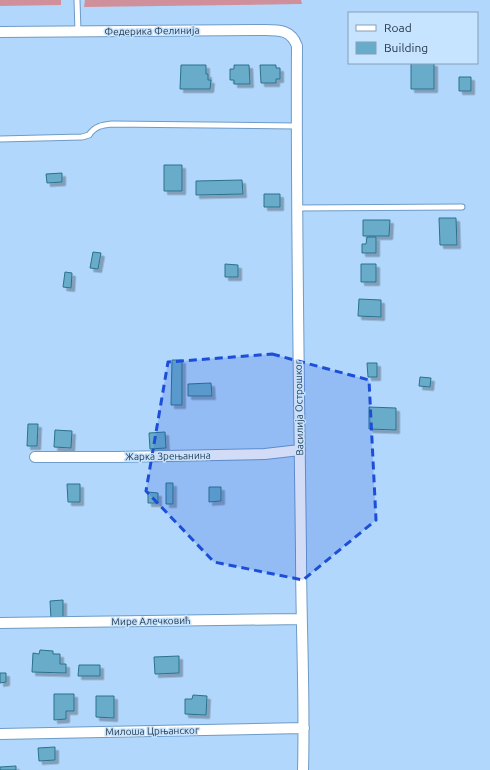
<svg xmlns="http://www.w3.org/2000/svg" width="490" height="770" font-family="Ubuntu,sans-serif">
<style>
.green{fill:#d0909b}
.building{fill:#67acc9;stroke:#2b718d;filter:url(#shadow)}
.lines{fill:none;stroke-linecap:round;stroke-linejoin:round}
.service-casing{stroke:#6e9bc7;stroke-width:7}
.minor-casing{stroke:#6e9bc7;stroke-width:12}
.service{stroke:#fff;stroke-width:5}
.minor{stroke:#fff;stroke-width:10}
.marked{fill:#1d4ed8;fill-opacity:0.2;stroke:#1d4ed8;stroke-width:3;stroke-dasharray:8 5;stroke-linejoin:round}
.labels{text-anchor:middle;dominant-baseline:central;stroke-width:3;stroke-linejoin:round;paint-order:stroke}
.street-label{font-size:10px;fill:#25384a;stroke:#c6e3ff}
</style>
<defs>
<filter id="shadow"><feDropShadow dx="3.5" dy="3.5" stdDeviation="0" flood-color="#0004"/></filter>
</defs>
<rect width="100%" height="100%" fill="#b1d7fc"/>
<!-- green -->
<path class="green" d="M0,0h61v5l-61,1z
M85,0h216l1,4 -218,3z"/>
<!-- building -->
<path class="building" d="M411,63h23v26h-23z
M181,65h25v9h2v6h3l-1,9h-30z
M234,65h15l1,19h-16v-4h-4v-11h4z
M260,65h16v3h4v11h-4v4h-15z
M459,77h12v14h-12z
M164,165h18v26h-18z
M62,173v9l-15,1 -1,-9z
M242,180l1,14 -47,1v-14z
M264,194h16v13h-16z
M439,218h17l1,27h-17z
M363,220h27l-1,16h-26z
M367,237h9v16h-14v-9h4z
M93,252l8,1 -3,16 -8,-1z
M225,264l13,1v12h-13z
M361,264h15v18h-15z
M65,272l7,1 -1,15 -8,-1z
M359,299l22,1v17l-23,-1z
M172,360h10v45h-11z
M367,363h10v14h-9z
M420,377l11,1 -1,9 -11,-1z
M211,383l1,13h-24v-12z
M369,407l27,1v22l-27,-1z
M28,424h10l-1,22h-10z
M55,430l17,1 -1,17 -17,-1z
M165,432l1,16 -16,1 -1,-16z
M166,483h7v21h-7z
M67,484h13v18h-12z
M209,487h12v14l-12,1z
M148,492l10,1v10h-10z
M63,600v18l-12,1 -1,-18z
M40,650l13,1v3h7v10h6v9l-34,-1 1,-19 6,1z
M179,656v17l-24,1 -1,-17z
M79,665h21v11h-22z
M0,673h6v9l-6,1z
M54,694h20v17h-8v8l-12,1z
M193,695l14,1 -1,19 -21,-1v-15h7z
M96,696h18v22l-18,-1z
M55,747v13l-16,1 -1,-13z
M16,766v4h-16v-3z"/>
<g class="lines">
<!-- service casing -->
<g class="service-casing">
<path id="service" d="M77,0l1,32
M0,139l82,-2 7,-2c6,-9 13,-10 23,-11l185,2
M296,208l166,-1"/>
</g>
<!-- minor casing -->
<g class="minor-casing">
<path id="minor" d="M0,32l262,-2c16,0 29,-1 35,16 -1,169 2,337 4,506 0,73 4,145 2,218
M35,457h81l149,-3 35,-4
M0,623l301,-4
M0,734l304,-6"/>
</g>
<!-- service -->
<use href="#service" class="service"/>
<!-- minor -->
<use href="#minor" class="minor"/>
</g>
<!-- marked area -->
<path class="marked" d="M272,354l97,26 7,140 -73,60 -89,-18 -68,-71 22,-129z"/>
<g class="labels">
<!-- street labels -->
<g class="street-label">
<text transform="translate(152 31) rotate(-1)">Федерика Фелинија</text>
<text transform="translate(299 408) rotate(-91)">Василија Острошког</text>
<text transform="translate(168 456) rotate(-1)">Жарка Зрењанина</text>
<text transform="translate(151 621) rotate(-1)">Мире Алечковић</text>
<text transform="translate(152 731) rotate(-1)">Милоша Црњанског</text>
</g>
</g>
<!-- legend -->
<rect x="348" y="12" width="130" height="52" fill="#c6e3ff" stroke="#869fb7"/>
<rect x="356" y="25" width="20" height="6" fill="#ffffff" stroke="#869fb7"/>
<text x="384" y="32" font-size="12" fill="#25384a">Road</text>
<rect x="356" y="42" width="20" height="12" fill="#67acc9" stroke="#869fb7"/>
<text x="384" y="52" font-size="12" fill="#25384a">Building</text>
</svg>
